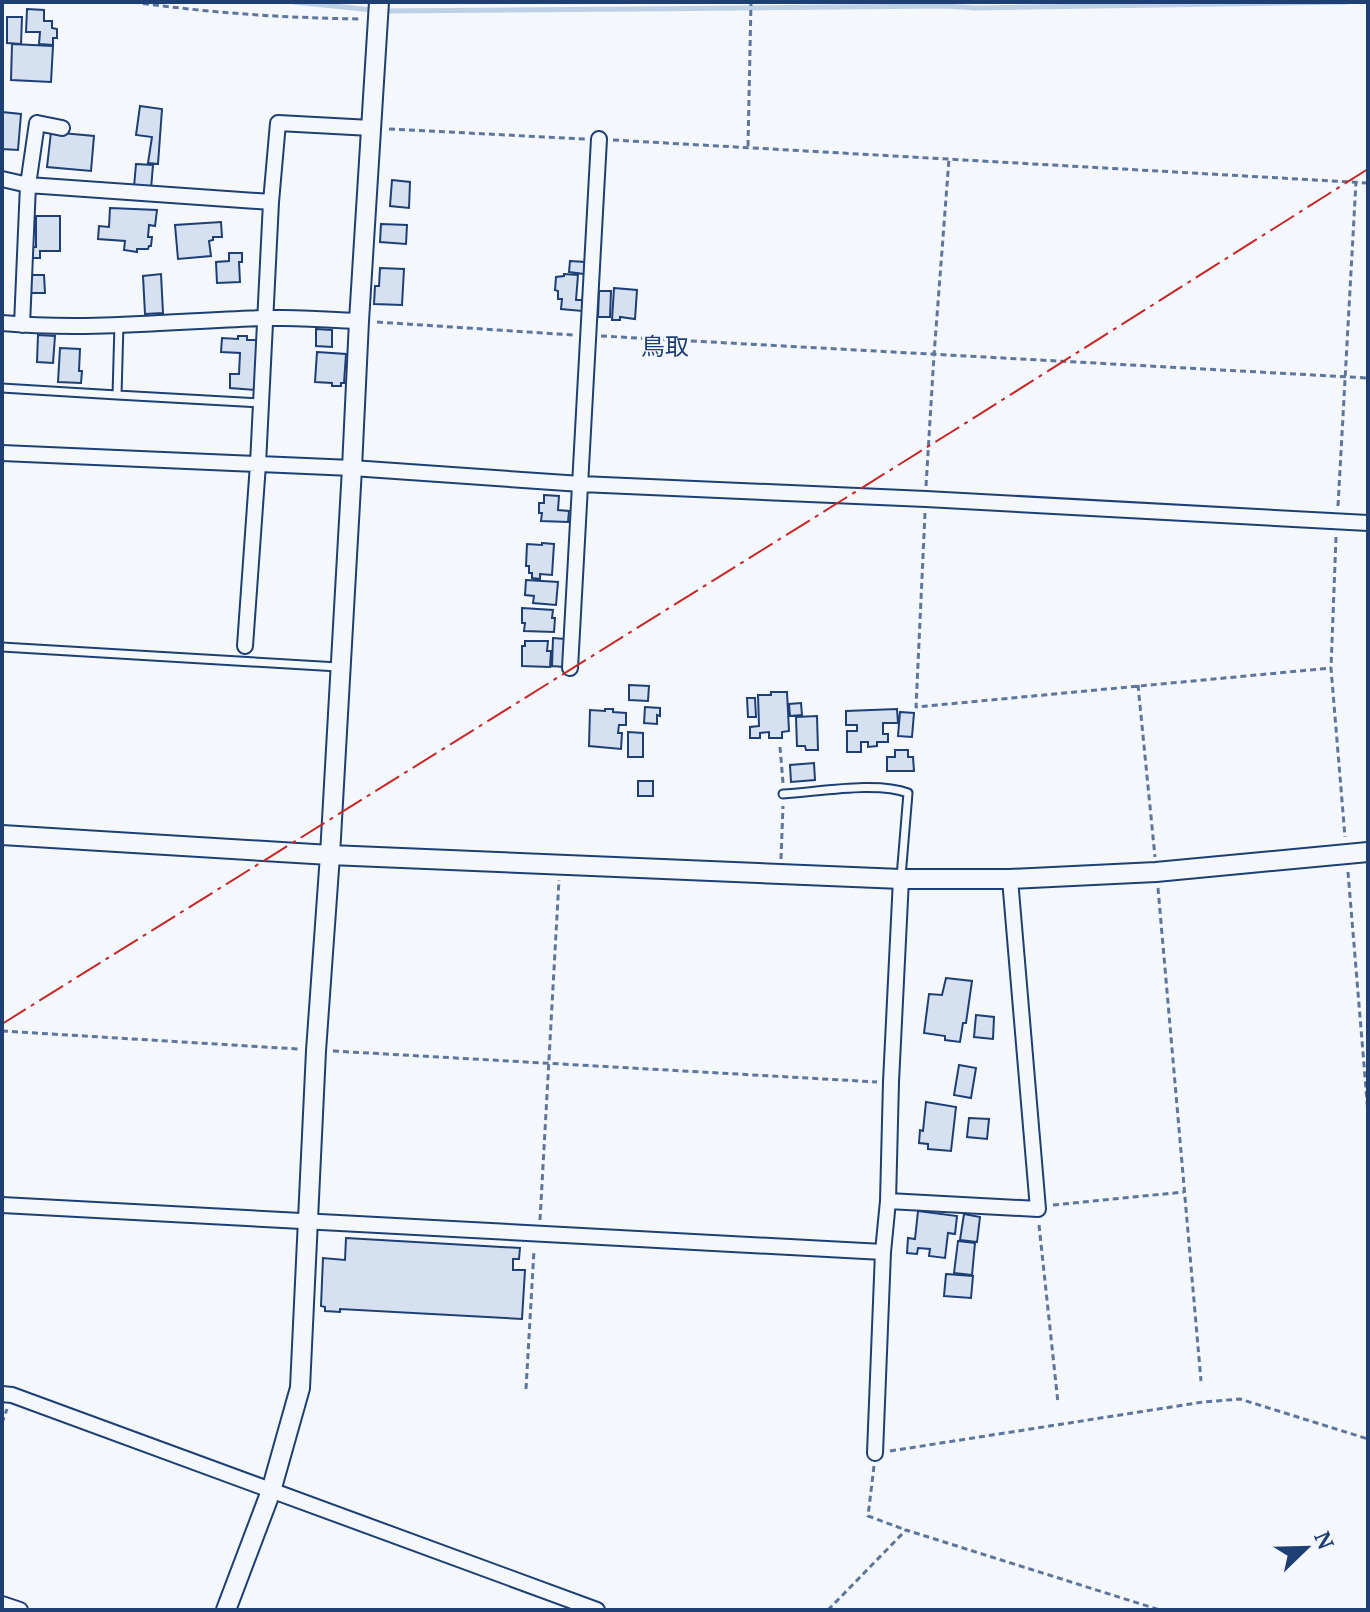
<svg xmlns="http://www.w3.org/2000/svg" width="1370" height="1612" font-family="'PT Serif','Noto Sans JP',serif">
<style>
.lines{fill:none;stroke-linecap:round;stroke-linejoin:round}
.stream{stroke:#bed0e5;stroke-width:5}
.building{fill:#d5e0f0;stroke:#1d3f73;stroke-width:2}
.service-casing{stroke:#1d3f73;stroke-width:11}
.minor-casing{stroke:#1d3f73;stroke-width:18}
.tertiary-casing{stroke:#1d3f73;stroke-width:22}
.path{stroke:#5e769c;stroke-width:3;stroke-dasharray:6 4;stroke-linecap:butt}
.service{stroke:#f4f7fb;stroke-width:7}
.minor{stroke:#f4f7fb;stroke-width:14}
.tertiary{stroke:#f4f7fb;stroke-width:18}
.power{stroke:#c62828;stroke-width:2;stroke-dasharray:28 6 4 6;stroke-linecap:butt}
.labels{text-anchor:middle;dominant-baseline:central;stroke-width:6;stroke-linejoin:round;paint-order:stroke}
.neighbourhood-label{font-size:24px;fill:#1d3f73;stroke:#f4f7fb}
</style>
<rect width="100%" height="100%" fill="#f4f7fb"/>
<g class="lines">
<!-- stream -->
<path class="stream" d="M294,2l79,8
M383,11c187,-1 375,-3 562,-5l31,2 371,-6"/>
</g>
<!-- building -->
<path class="building" d="M27,9l17,1v11h8v7l5,1v9h-4v7l-14,-1 1,-12h-14z
M7,17h15l-1,27 -14,-1z
M12,44l41,2 -2,36 -40,-2z
M140,106l22,3 -4,55 -10,-1 4,-26 -16,-2z
M2,112l19,2 -3,36 -16,-1z
M51,132l43,4 -3,35 -44,-4z
M136,164l17,1 -2,24 -17,-2z
M392,180l18,2 -1,26 -19,-2z
M110,208l47,2 -2,16 -6,-1 -1,12h4l-1,9h-2l-1,3h-11v3l-13,-2 1,-9 -27,-2 1,-13 10,1z
M36,216h24v35h-20v7h-8v-11h4z
M221,222l1,15h-9v3l-4,1 2,15 -33,3 -3,-34z
M381,224l26,1 -1,19 -26,-2z
M229,253h13v9h-3l1,20 -23,1 -1,-21 13,-1z
M570,261l15,1 -1,12 -15,-2z
M380,268l24,1 -2,36 -28,-1 1,-18h4z
M161,274l2,39 -18,1 -2,-38z
M564,274l14,1 -2,25h6v11l-21,-2 1,-10h-4v-8l-3,-1 1,-13 8,-1z
M30,275h14l1,18h-15z
M614,288l23,2 -2,29 -15,-2v3h-8z
M599,291h12l-1,26h-12z
M316,329l16,1v17l-16,-1z
M38,335l17,1 -2,27 -16,-1z
M238,336h9v4h10l-2,50 -25,-2v-14h9l1,-21 -19,-1 1,-14 16,1z
M60,348l20,1 -1,22h3l-1,12 -23,-1z
M317,352l29,2 -2,29h-3v3h-9v-3l-17,-1z
M544,495l15,1 -1,14 11,1 -1,11 -27,-1 1,-8h-3v-10h5z
M542,543l12,1 -2,31 -12,-1v5l-8,-1v-5h-3v-7h-3l1,-22 15,1z
M526,580l32,2 -2,23 -23,-2 1,-7 -9,-1z
M522,608l31,2 -1,8h3l-1,14 -30,-1 1,-8h-3z
M553,638l12,1 -1,28 -12,-1z
M525,641h23l-1,10h4l-1,16 -28,-1v-20h3z
M629,685l20,1 -1,15 -19,-1z
M771,692h16l2,39 -7,1v6h-13v-6l-9,1v5h-10v-11l9,-1 -1,-31h13z
M747,698h8l1,19h-8z
M801,703l1,12 -12,1 -1,-12z
M645,707l15,1v8l-3,-1v9l-13,-1z
M605,709h8v3l13,1v12h-7l-1,8h4l-1,16 -32,-3 1,-36 15,1z
M897,709l1,14h-15v11h5v8h-11v4l-9,1v-5h-7v10h-14v-21h10v-6h-11v-14z
M900,712l14,1 -2,24 -14,-1z
M817,716l1,34h-12l-1,-4h-8l-1,-29z
M628,732l15,1v24h-15z
M895,750h13v7h5l1,14h-27v-14h8z
M814,763l1,17 -24,2 -1,-17z
M638,781h15v15h-15z
M946,978l26,3 -6,42h-3l-3,19 -15,-2v-4l-21,-3 5,-39 13,1z
M976,1015l18,2 -1,22 -19,-2z
M959,1065l17,3 -5,30 -17,-3z
M926,1102l30,5 -5,44 -23,-2v-5l-9,-1 1,-13 3,1z
M969,1118l20,1 -2,20 -20,-2z
M918,1211l39,5 -2,18 -7,-1 -3,25 -16,-2 1,-7 -12,-1 -1,6 -10,-1 1,-15 7,1z
M964,1214l16,3 -3,25 -17,-2z
M346,1238l174,10 -1,11h-6v11h12l-3,49 -182,-10v3l-15,-1v-4l-4,-1 2,-48 22,2z
M958,1241l17,2 -3,32 -18,-2z
M946,1274l27,2 -2,22 -27,-2z"/>
<g class="lines">
<!-- service casing -->
<g class="service-casing">
<path id="service" d="M2,388l115,7 2,-71
M117,395l144,8
M2,647l336,20
M783,794c35,-2 94,-13 125,-1l-7,84"/>
</g>
<!-- minor casing -->
<g class="minor-casing">
<path id="minor" d="M2,179l26,6 243,17
M2,323c86,8 173,-2 258,-5 33,-1 66,2 99,3
M22,325l6,-140 9,-62 25,5
M2,453l350,15 229,16 345,15 442,24
M245,646l13,-182 13,-262 7,-79 93,5
M570,668l29,-529
M888,1201l150,8 -28,-330
M2,1205l881,47
M2,1394l10,1 585,215
M875,1453l8,-201 5,-51 3,-119 10,-203
M2,1604l18,6"/>
</g>
<!-- tertiary casing -->
<g class="tertiary-casing">
<path id="tertiary" d="M2,835l328,20 571,24h109l146,-7 212,-20
M226,1610l45,-119 29,-103 16,-337 14,-196 22,-387 7,-147 20,-319"/>
</g>
<!-- path -->
<path class="path" d="M133,2c77,11 152,16 229,17
M389,129l196,10
M613,140l755,43
M748,146l3,-144
M377,322l196,13
M601,336l767,42
M926,486l8,-131 15,-196
M1338,506l18,-324
M925,513l-9,194 415,-39
M1336,537l-5,131 14,169
M1138,685l17,172
M780,747l3,36
M781,859l2,-53
M1348,872l20,241
M1158,888l43,493
M2,1031l296,18
M333,1051l544,31
M1053,1205l131,-13
M540,1220l19,-340
M1039,1225l19,178
M526,1389l8,-139
M2,1423l5,-14
M890,1451l313,-49 37,-3 128,40
M874,1466l-6,50 38,14
M828,1610l78,-80 254,80"/>
<!-- service -->
<use href="#service" class="service"/>
<!-- minor -->
<use href="#minor" class="minor"/>
<!-- tertiary -->
<use href="#tertiary" class="tertiary"/>
<!-- power -->
<path class="power" d="M2,1024l951,-593 415,-262"/>
</g>
<g class="labels">
<!-- neighbourhood labels -->
<g class="neighbourhood-label">
<text x="665" y="346">鳥取</text>
</g>
</g>
<!-- border -->
<rect width="1370" height="1612" fill="none" stroke="#1d3f73" stroke-width="8"/>
<!-- north arrow -->
<g transform="translate(1306 1548) rotate(67)" stroke="#f4f7fb" stroke-width="6" paint-order="stroke">
<path d="M0-6L14 30L0 20L-14 30Z" fill="#1d3f73"/>
<text y="-12" font-size="22" font-weight="bold" text-anchor="middle" fill="#1d3f73">N</text>
</g>
</svg>
